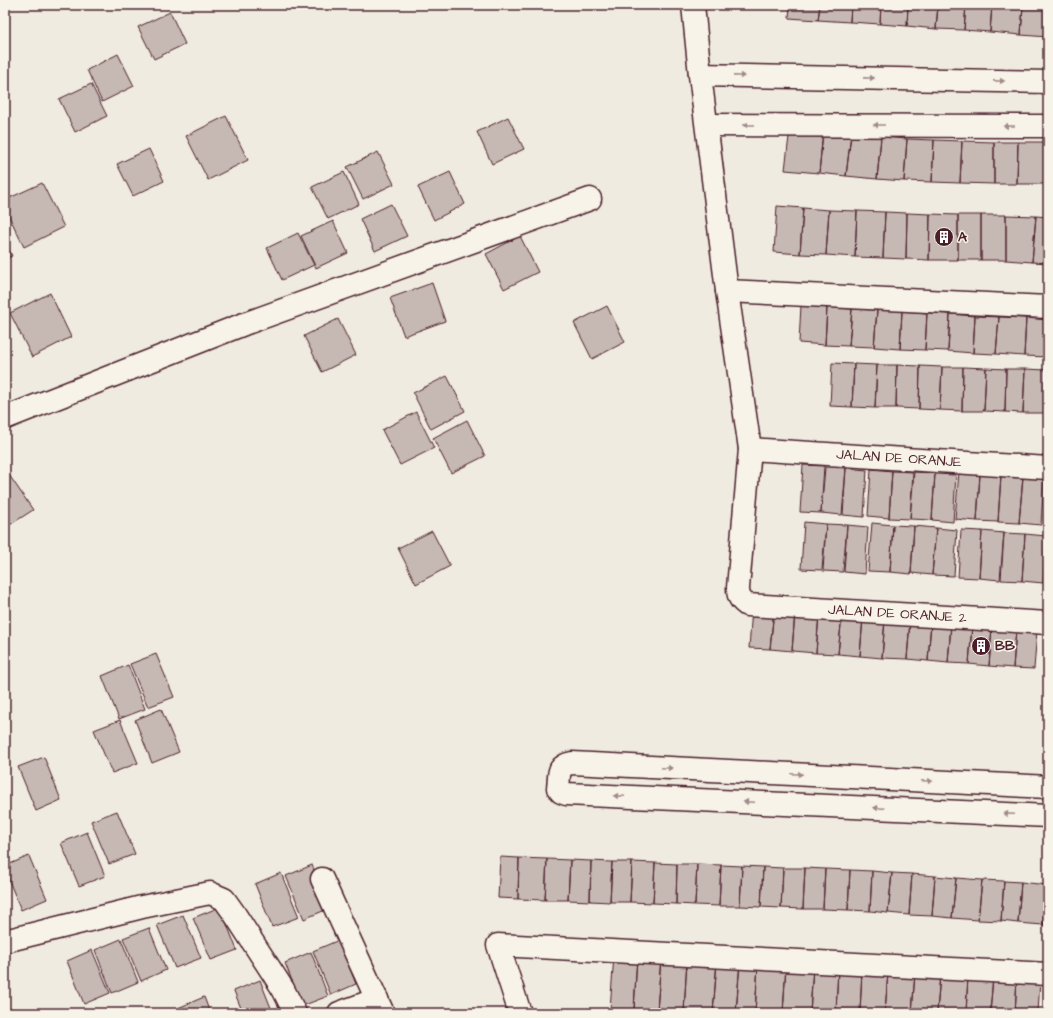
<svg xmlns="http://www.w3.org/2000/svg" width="1053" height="1018" font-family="'Architects Daughter',sans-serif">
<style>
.building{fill:#c6b8b3;stroke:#4a1f2b}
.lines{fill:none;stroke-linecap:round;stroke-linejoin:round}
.street-casing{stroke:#4a1f2b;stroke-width:25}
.street{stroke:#f7f3e8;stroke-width:22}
.oneway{fill:#a0898a}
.labels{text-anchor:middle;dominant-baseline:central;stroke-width:3;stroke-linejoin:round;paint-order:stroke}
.poi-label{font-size:14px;font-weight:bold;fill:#4a1f2b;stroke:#f7f3e8;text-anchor:start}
.street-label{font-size:14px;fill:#4a1f2b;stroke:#f7f3e8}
</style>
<rect width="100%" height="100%" fill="#f0ebe0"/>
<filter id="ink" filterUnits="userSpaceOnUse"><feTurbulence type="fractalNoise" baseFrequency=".025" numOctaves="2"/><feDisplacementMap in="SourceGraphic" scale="8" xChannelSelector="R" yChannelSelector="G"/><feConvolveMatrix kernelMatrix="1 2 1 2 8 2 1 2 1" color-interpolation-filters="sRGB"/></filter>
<g filter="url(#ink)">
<!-- building -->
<path class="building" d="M790,5h30l-2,15 -29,-2z
M820,5h31l-1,17 -32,-2z
M851,5h30l-1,19 -30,-2z
M881,5h27l-1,21 -27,-2z
M908,5h30l-2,24 -29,-3z
M938,5h28l-2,25 -28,-1z
M966,5h26l-2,27 -26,-2z
M992,5h31l-2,30 -31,-3z
M1023,5h25v32l-27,-2z
M170,12l15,32 -31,15 -16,-32z
M118,54l16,32 -32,16 -15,-32z
M91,84l16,32 -32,16 -16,-33z
M226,116l22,44 -40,20 -22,-44z
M508,117l16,32 -32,15 -15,-32z
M790,128l33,4 -4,41 -34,-3z
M823,132l28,2 -5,42 -27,-3z
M851,134l30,3 -4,42 -31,-3z
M881,137l26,2 -3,42 -27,-2z
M907,139l27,1 -2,42 -28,-1z
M934,140l28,1 -2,42 -28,-1z
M962,141l32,1v42l-34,-1z
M994,142h24l-1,42h-23z
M1018,142h30l-1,42h-30z
M149,149l15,32 -31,15 -16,-32z
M378,152l16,32 -31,15 -16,-32z
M344,172l15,32 -31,15 -16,-32z
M450,172l15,32 -31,16 -16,-33z
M42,183l22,44 -40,20 -19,-39v-8z
M391,204l16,32 -32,15 -15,-32z
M777,206l26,2 -3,46 -26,-2z
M803,208l26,2 -3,45 -26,-1z
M829,210l28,1 -2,46 -29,-2z
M857,211l28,1 -2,46 -28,-1z
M885,212l22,1 -1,46 -23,-1z
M907,213l23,1 -1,46 -23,-1z
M930,214l28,1v45h-29z
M958,215h23v45h-23z
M981,215h25v45h-25z
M1006,215l30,1 -4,46 -26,-2z
M1036,216l12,1v46l-16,-1z
M333,221l15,32 -32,15 -15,-32z
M298,233l16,32 -32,15 -15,-32z
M520,236l18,36 -34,17 -18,-35z
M5,242l7,14 -7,3z
M432,283l13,38 -41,15 -14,-38z
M50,293l21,44 -39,20 -22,-44z
M801,305l26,2 -2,38 -26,-2z
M607,306l18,36 -33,17 -18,-36z
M827,307l25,2 -3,37 -24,-1z
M852,309l25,1 -3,37 -25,-1z
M877,310l25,1 -2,38 -26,-2z
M902,311l25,2 -2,37 -25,-1z
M927,313l23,1 -2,37 -23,-1z
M950,314l25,2 -2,37 -25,-2z
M975,316l24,1 -3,37 -23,-1z
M999,317l27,1 -2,38 -28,-2z
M1026,318l22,2v37l-24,-1z
M338,319l18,36 -34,17 -18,-36z
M832,363l22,1 -2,43 -22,-1z
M854,364l23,1 -2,43 -23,-1z
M877,365h20l-1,43h-21z
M897,365l23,1 -1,43 -23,-1z
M920,366l22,1 -2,43 -21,-1z
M942,367h21l-1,44 -22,-1z
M963,367l23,1 -2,43h-22z
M986,368l20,1 -1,43 -21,-1z
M1006,369h19l-2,44 -18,-1z
M1025,369l22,1 -2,43h-22z
M447,376l18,35 -34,18 -18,-36z
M416,412l18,36 -34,17 -18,-35z
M467,420l18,36 -34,17 -18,-35z
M803,465l21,1 -3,47 -21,-1z
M825,467l21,1 -4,47 -21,-2z
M846,468l21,2 -3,47 -21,-2z
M5,469l28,41 -28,18z
M871,469l21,2 -3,47 -21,-2z
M892,471l21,1 -3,47 -21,-1z
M914,472l21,1 -3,47 -22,-1z
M959,472l21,2 -3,47 -22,-2z
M935,474l21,1 -3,47 -21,-2z
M980,474l21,1 -3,47 -21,-1z
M1001,475l22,2 -4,46 -21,-1z
M1023,477l21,1 -3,47 -22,-2z
M804,522l22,2 -4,46 -21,-1z
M872,523l21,2 -3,47 -22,-1z
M826,524l21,1 -4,47 -20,-1z
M847,525l21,2 -3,47 -21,-2z
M893,525l21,1 -3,48 -21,-2z
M914,526l22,2 -4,47 -21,-2z
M936,528l21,2 -3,46 -22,-1z
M961,530l21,1 -3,47 -21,-1z
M432,531l18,35 -34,18 -18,-36z
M982,531l22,2 -4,47 -21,-2z
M1004,533l21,1 -3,47 -21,-1z
M1025,534l21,2 -3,47 -21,-2z
M752,609l22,1 -4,39 -21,-1z
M774,610l21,2 -3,39 -22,-2z
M795,612l24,2 -3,39 -24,-2z
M819,614l23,1 -4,39 -22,-1z
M842,615l21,2 -3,39 -22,-2z
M863,617l22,2 -3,39 -22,-2z
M885,619l25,2 -3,38 -25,-1z
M910,621l21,1 -3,39 -21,-2z
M931,622l20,2 -3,39 -20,-2z
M951,624l21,1 -3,39 -21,-1z
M972,625l20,2 -3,39 -20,-2z
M992,627l24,2 -3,39 -24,-2z
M1016,629l21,1 -3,39 -21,-1z
M156,654l18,43 -26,10 -18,-43z
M128,665l17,44 -26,10 -17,-43z
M161,709l18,43 -27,11 -17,-43z
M120,720l18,43 -26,10 -18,-43z
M44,757l17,43 -25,11 -18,-44z
M117,811l18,43 -26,10 -18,-43z
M87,832l18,44 -26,10 -18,-43z
M29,856l18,43 -26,11 -16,-39v-5z
M500,857l19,1 -1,41 -20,-1z
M519,858l28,1 -2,41 -27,-1z
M547,859l23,1 -2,40h-23z
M570,860l21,1 -1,40 -22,-1z
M591,861l21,1 -2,40 -20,-1z
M612,862h20l-2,40h-20z
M632,862l23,1 -2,40 -23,-1z
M655,863l22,1 -1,40 -23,-1z
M677,864h20l-2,41 -19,-1z
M697,864l24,1 -2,41 -24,-1z
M312,865l18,43 -26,11 -18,-43z
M721,865l21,1 -2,40h-21z
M742,866l21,1 -2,40 -21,-1z
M763,867l20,1 -2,40 -20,-1z
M783,868h22l-2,41 -22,-1z
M805,868l20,1 -2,40h-20z
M825,869l25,1 -2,40 -25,-1z
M850,870l22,1 -2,40 -22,-1z
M872,871l20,2 -4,40 -18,-2z
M281,873l18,44 -27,10 -17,-43z
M892,873l20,1 -3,41 -21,-2z
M912,874l23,2 -3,40 -23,-1z
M935,876l21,2 -4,40 -20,-2z
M956,878l26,2 -4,40 -26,-2z
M982,880l22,1 -3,40 -23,-1z
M1004,881l17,1 -3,41 -17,-2z
M1021,882l26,3 -4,40 -25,-2z
M1047,885h1v40h-5z
M220,907l17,43 -26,10 -18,-42z
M183,915l18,43 -26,10 -18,-43z
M149,928l17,42 -25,11 -18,-43z
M121,939l17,43 -26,11 -17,-43z
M339,940l17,44 -25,11 -18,-44z
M92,950l18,43 -26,11 -17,-43z
M311,952l17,44 -26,10 -17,-43z
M614,955l23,1 -3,54 -24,-1z
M637,956l24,2 -4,53 -23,-1z
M661,958l26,1 -3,54 -27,-2z
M687,959l30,2 -4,52h-29z
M717,961l23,1 -4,51h-23z
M740,962l18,2 -3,49h-19z
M758,964l28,1 -3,48h-28z
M786,965l27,2 -3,46h-27z
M813,967l25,1 -2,45h-26z
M838,968l24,2 -2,43h-24z
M862,970l26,2 -3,41h-25z
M888,972l27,1 -3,40h-27z
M915,973l25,1 -3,39h-25z
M940,974l28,2 -2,37h-29z
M968,976l25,1 -3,36h-24z
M993,977l24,2 -2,34h-25z
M1017,979l23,1 -2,33h-23z
M260,980l13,33h-30l-9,-22z
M204,997l6,16h-30l-2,-5z"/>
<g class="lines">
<!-- street casing -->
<g class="street-casing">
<g id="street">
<path id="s1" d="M693,5l7,70 27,216 23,158 -12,139c0,8 2,12 9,17l301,18"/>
<path d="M700,75l348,7"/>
<path d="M707,125l341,1"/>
<path d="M727,291l321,16"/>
<path d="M5,418l239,-94 346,-125"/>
<path id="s2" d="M750,449l298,19"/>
<path d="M1048,787l-476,-24c-16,3 -12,11 -14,25l3,4 5,2 482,22"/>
<path d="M322,879l61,134"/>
<path d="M5,941l137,-34 68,-14 14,6 10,14 49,76 12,24"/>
<path d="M339,1013l38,-14"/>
<path d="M520,1013l-22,-68 550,29"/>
</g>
</g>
<!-- street -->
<use href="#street" class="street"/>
</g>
<!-- one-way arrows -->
<defs><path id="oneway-solid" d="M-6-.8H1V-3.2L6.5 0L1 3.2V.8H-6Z"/></defs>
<g class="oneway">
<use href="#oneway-solid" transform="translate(739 76) rotate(1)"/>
<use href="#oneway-solid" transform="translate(869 78) rotate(1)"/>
<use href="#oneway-solid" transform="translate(999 81) rotate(1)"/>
<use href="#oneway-solid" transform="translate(749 125) rotate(-180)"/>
<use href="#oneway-solid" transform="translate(879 125) rotate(-180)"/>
<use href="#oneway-solid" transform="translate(1009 126) rotate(-180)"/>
<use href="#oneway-solid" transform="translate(667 768) rotate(3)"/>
<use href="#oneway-solid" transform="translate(797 774) rotate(3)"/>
<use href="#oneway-solid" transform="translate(927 781) rotate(3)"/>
<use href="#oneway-solid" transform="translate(619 796) rotate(-177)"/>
<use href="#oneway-solid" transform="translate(749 802) rotate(-177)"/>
<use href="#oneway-solid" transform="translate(879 808) rotate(-177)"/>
<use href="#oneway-solid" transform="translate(1009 814) rotate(-177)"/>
</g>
</g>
<!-- icons -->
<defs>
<g id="building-disc" transform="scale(1)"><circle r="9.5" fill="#4a1f2b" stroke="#f7f3e8"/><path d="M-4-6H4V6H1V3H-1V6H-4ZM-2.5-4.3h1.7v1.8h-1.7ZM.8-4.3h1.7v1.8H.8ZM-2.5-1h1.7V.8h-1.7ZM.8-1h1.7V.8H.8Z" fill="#fff"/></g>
</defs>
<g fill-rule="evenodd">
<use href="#building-disc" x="944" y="237"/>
<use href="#building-disc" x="981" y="646"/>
</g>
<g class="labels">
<!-- poi labels -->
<g class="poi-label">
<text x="958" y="237">A</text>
<text x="995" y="646">BB</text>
</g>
<!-- street labels -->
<g class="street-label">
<text stroke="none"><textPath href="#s2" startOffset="149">JALAN DE ORANJE</textPath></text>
<text stroke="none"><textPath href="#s1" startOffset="758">JALAN DE ORANJE 2</textPath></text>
</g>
</g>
<!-- margin -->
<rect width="1053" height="1018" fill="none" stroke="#f7f3e8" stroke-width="20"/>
<rect x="10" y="10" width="1033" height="998" fill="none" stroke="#4a1f2b" stroke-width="1.5" filter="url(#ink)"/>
</svg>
